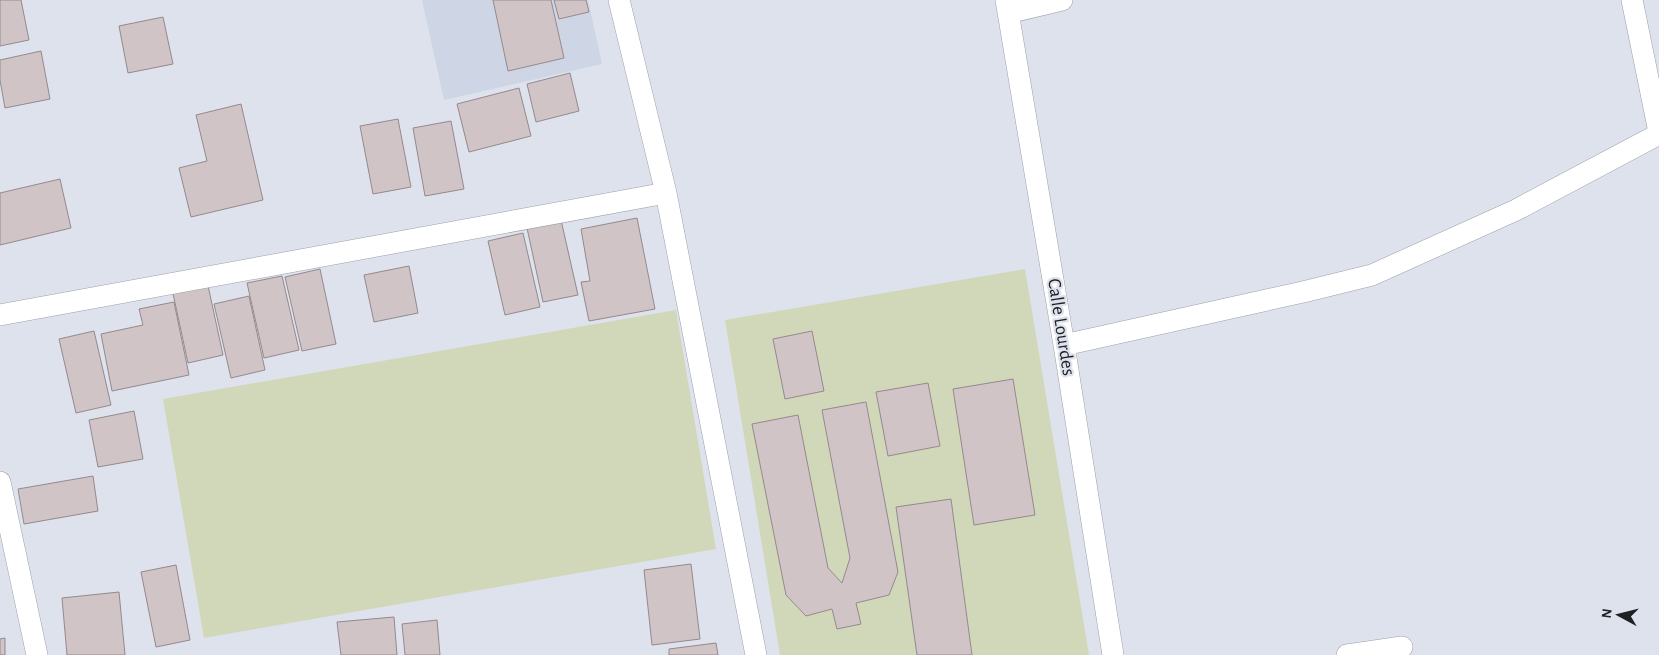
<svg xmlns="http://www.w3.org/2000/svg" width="1659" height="655" font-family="'Alegreya Sans',sans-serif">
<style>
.built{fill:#ced5e5}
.green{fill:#d1d8ba}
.building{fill:#d0c4c7;stroke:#94898c}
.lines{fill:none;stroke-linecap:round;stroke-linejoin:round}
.street-casing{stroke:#9ca0a9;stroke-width:22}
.street{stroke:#fff;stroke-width:21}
.labels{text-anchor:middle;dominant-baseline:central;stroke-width:4.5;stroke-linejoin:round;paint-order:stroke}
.street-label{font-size:19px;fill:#1e2023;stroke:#dee2ec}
</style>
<rect width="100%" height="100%" fill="#dee2ec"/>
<!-- built -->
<path class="built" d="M422,0h166l14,64 -158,36z"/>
<!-- green -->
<path class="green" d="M1025,269l64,386h-309l-55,-335z
M676,310l40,239 -512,89 -41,-239z"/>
<!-- building -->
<path class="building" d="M0,0h21l8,40 -29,6z
M493,0h58l13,58 -56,13z
M554,0h32l3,12 -30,7z
M163,17l10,47 -45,9 -9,-47z
M41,51l9,48 -45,9 -5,-28v-20z
M570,73l9,38 -43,11 -9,-38z
M519,88l12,48 -62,16 -12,-48z
M241,104l22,96 -72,17 -12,-49 28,-7 -11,-46z
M398,119l13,68 -38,7 -13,-68z
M451,121l13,68 -39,7 -12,-68z
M60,179l11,49 -71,17v-52z
M637,218l18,91 -66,12 -8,-39 9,-1 -9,-52z
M561,220l17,75 -35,7 -16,-74z
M523,233l17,74 -35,8 -17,-74z
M409,266l9,47 -44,9 -10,-47z
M320,269l16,75 -34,7 -17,-74z
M282,276l17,74 -35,8 -17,-75z
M207,281l16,74 -35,8 -16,-74z
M249,296l16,74 -34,8 -17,-74z
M174,302l15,73 -77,16 -11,-57 42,-9 -4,-16z
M94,331l17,74 -35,8 -17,-74z
M812,331l12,60 -39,8 -12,-60z
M1013,379l22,136 -61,10 -21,-136z
M928,383l12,63 -52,10 -12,-64z
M866,402l32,170 -9,23 -33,8 5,21 -24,5 -5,-20 -26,7 -20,-21 -34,-171 46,-9 30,153 14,15 8,-25 -28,-148z
M134,411l9,48 -45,8 -9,-47z
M93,476l5,35 -74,13 -6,-35z
M951,499l21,156h-55l-21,-148z
M691,564l9,75 -48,6 -8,-75z
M176,565l14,75 -34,7 -15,-75z
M119,592l6,63h-58l-5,-57z
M394,617l3,38h-56l-4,-33z
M437,620l3,35h-35l-3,-31z
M5,638v17h-5v-16z
M716,643l2,12h-49v-6z"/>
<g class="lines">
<!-- street casing -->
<g class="street-casing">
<path id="street" d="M619,0l47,193 90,462
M1006,0l58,345 49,310
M1632,0l27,132
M1008,13l54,-13
M0,315l666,-122
M1064,345l239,-53 69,-17 144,-65 143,-76
M0,482l37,173
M1347,655l55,-8"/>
</g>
<!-- street -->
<use href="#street" class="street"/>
</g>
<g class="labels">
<!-- street labels -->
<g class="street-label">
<text transform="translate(1061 327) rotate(81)">Calle Lourdes</text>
</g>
</g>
<!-- north arrow -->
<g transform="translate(1619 615) rotate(277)" stroke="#dee2ec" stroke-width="4" paint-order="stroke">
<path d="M0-4L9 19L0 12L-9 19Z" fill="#1e2023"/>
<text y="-8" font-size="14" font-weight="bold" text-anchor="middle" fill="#1e2023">N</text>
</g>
</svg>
